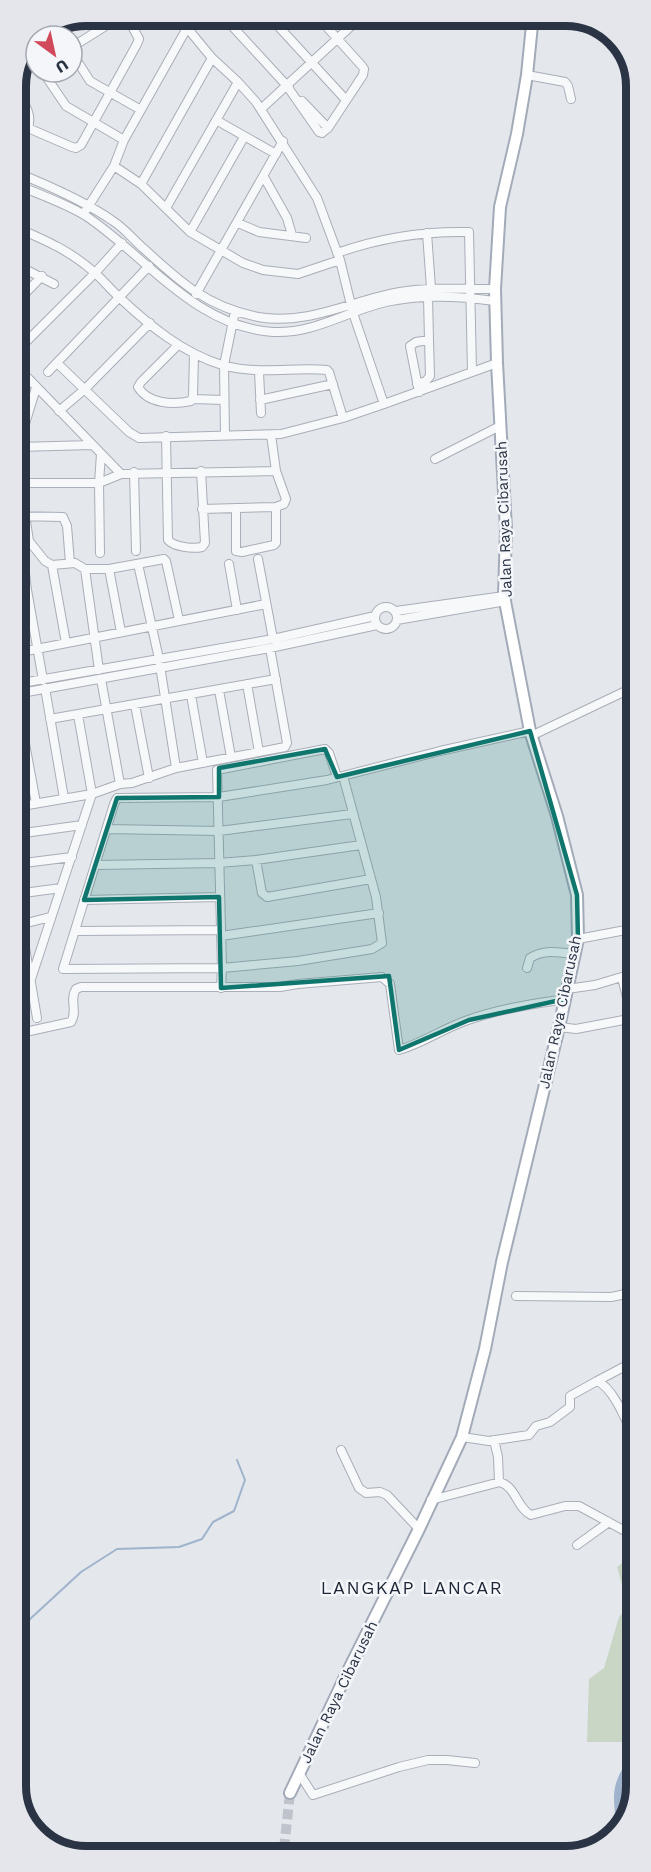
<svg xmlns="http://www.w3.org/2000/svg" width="651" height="1872" font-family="'Work Sans',sans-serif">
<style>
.green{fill:#c9d6c5}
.water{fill:#9fb4cc}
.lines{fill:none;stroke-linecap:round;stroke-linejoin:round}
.stream{stroke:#9fb4cc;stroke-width:2}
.major-tunnel{stroke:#bfc3cb;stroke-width:10;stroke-dasharray:10 5;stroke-linecap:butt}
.minor-casing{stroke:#a9aeb7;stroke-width:10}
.major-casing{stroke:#a3abb8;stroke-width:14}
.minor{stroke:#f7f8fa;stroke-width:8}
.major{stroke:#fff;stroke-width:10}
.marked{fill:#0f766e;fill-opacity:0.2;stroke:#0f766e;stroke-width:4.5;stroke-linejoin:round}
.labels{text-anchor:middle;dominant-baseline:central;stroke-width:5;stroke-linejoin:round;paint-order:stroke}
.street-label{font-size:15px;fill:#2b3445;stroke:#f4f6f9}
.quarter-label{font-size:18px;letter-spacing:1.5px;fill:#1d2536;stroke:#f4f6f9}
.rim{fill:none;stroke:#2b3445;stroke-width:8}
</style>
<rect width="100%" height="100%" fill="#e4e7ec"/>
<!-- green -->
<path class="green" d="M636,1552v190h-49l2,-63 15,-11 15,-51 9,-11 -11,-39z"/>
<!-- water -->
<path class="water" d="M636,1751v36l-15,43 -7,5c3,-14 0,-25 0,-38 0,-19 11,-33 22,-46z"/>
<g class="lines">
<!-- stream -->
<path class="stream" d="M17,1627l12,-7 52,-48 36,-23 62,-2 23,-8 11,-17 21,-11 11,-31 -8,-20"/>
<!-- major-tunnel -->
<path class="major-tunnel" d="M284,1849l6,-56"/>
<!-- minor casing -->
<g class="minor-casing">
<path id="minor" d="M186,15l-3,4 1,5 28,34 26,24 18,20 61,96 23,62 13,53 31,91
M222,15l67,73
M268,15l78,85
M361,15l13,9 6,-2 7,-7
M57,27l5,9
M72,47l51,-32
M29,50l7,11
M72,53l18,28 51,29
M43,72l23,34 58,34
M527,75l38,7 3,4 3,13
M287,86l32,46 3,1 6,-5 35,-53 1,-6 -2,-3 -46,-51
M15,89c8,13 18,24 13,39
M302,101l26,27
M261,109l101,-93
M216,120l60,34
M15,125l13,3 44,19 4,1 5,-3 56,-101 2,-5 -13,-24
M114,166l27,18 49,48 53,31 20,7 35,4 42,-14
M15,172c30,12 71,30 98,49 11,7 20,18 30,27 37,34 64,59 115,69 49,9 95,-17 142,-25 32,-5 63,-3 95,-3
M264,177l23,41 5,17
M15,184c23,10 50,19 71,32 60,40 109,111 187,116 41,2 74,-21 113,-30 36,-8 74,-6 109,-1
M141,184l71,-126
M166,208l72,-126
M86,210l28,-44 10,-26 63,-112
M238,223l21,9 47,6
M15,227c30,13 54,23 79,45 9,8 17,18 26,26 30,28 63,55 102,67 36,10 70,2 105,5l2,2 14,46
M190,232l54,-95
M427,233l4,55
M337,253c42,-15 88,-22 132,-21l3,139
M15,264l39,20
M196,294l87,-153
M15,304l27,-28
M15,322l9,22
M178,345l-37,37 -3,5c10,17 35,18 53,14l2,-5 1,-41
M16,350l8,-6 71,-71 27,-30
M57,363l72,69 10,6 142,-4 62,-16 41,-14 113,-41
M48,372l101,-106
M259,372l2,41
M28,378l93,96 155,-3
M417,384l9,-3 4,-5 -1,-36
M419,392l-9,-46 6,-4 13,-2 -1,-43
M192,399l32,1
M260,400l73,-16
M59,411l26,-22 65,-66
M225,435l-1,-70 11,-54
M166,436l2,104c6,7 25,9 34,7l3,-4 -4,-72
M18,447l74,-2
M16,453l20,-65
M435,459l65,-33
M134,472l2,79
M16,483h83l22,-9
M236,508v43l6,1 32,-7 2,-2v-36
M202,509l74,-2 8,-3 2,-5 -10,-28 -5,-36
M25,515l4,26
M16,516l47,1 4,9 3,37
M16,542l13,-1 16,20 7,4 23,-2 10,6h24l55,-10 2,2 13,59
M21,542l6,48 16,90
M100,553l-1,-70 2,-29
M258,559l15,80
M138,564l21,95 17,109
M229,564l8,46
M52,565l14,78
M85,569l14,101
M109,569l12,63
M16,592l11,-2
M375 618a11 11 0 1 1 22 0a11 11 0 1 1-22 0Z
M396,611l108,-15
M397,620l109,-19
M16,623l16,-3
M16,653l250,-49
M101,679l19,105
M16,684l257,-45 102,-23
M247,684l12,68
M45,688l19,110
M219,690l12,67
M16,694l254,-46 107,-23
M16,695l20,108
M191,695l12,68
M135,705l14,73
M50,719l226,-40
M531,736l103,-49
M337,777l-8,-24 -4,-4 -108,21 5,198 76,-7 74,-12 10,-6 -6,-46 -33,-121
M16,807l76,-13 28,-10 12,-1 44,-15 109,-21 2,-4 -17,-95
M107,829l112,2 133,-17
M17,834l65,-9
M256,860l6,33 5,4 104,-18
M16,864l56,-7
M96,865l123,-2 37,-3 105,-15
M16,894l45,-6
M84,900l135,-3
M75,931l146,-1
M221,936l158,-23
M578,939l53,-10 4,3
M527,968l3,-10c14,-9 29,-6 44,-4
M622,978l8,31 5,9
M16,981l15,-2 61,-185 -14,-79
M221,988l1,-20 -159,1 51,-165 3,-6 102,-1 108,-17 113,-29 90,-20
M567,989l28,-4 40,-12
M37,1018l-15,-88 5,-7 23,-6
M559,1027l17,2 58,-11
M16,1034l55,-12c7,-11 -2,-22 5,-33l5,-2h199l18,-3 84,-7 8,7 9,66c24,-7 45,-22 69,-30 31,-11 64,-16 97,-21
M516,1296l95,1 10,-2 14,-5
M17,1303h4
M597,1381l38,-20
M462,1437l27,4 40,-6 7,-9 14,-4 20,-15v-11l27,-15c17,7 30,42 38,59
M494,1440l4,17 1,25
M341,1450l18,38 7,5 14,-1 7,3 32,34
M431,1500l69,-18c16,5 17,26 31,33l34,-9h14l57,31
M577,1545l32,-23
M299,1773l14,22 86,-28 29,-7h19l28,3"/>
</g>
<!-- major casing -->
<g class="major-casing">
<path id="major" d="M290,1793l56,-118 73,-146 43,-92 23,-88 17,-87 57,-235 19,-88 -1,-44 -20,-79 -27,-85 -26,-135 2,-67 -9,-166 -2,-74 5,-82 17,-73 10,-59 6,-60
M284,1856v-7"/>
</g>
<!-- minor -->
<use href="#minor" class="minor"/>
<!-- major -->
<use href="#major" class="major"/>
</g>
<!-- marked area -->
<path class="marked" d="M530,731l47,164 1,44 -13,60 -96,21 -70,30 -10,-74 -168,12 -2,-91 -135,3 33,-102 102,-1v-29l106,-19 12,28z"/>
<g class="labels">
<!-- street labels -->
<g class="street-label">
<text transform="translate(504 519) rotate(-92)">Jalan Raya Cibarusah</text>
<text transform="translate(560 1012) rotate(-78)">Jalan Raya Cibarusah</text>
<text transform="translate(339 1692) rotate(-64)">Jalan Raya Cibarusah</text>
</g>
<!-- quarter labels -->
<g class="quarter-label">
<text x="412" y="1587">LANGKAP LANCAR</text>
</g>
</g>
<!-- crop -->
<path d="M0 0H651V1872H0ZM86 26H566A60 60 0 0 1 626 86V1786A60 60 0 0 1 566 1846H86A60 60 0 0 1 26 1786V86A60 60 0 0 1 86 26Z" fill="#e4e6eb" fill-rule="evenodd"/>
<path class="rim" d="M86 26H566A60 60 0 0 1 626 86V1786A60 60 0 0 1 566 1846H86A60 60 0 0 1 26 1786V86A60 60 0 0 1 86 26Z"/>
<!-- north arrow -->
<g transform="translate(54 54) rotate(147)"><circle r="28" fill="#f4f6f9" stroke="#a4a8b1" stroke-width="1.5"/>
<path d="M0-4.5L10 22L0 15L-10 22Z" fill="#d1495b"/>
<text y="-9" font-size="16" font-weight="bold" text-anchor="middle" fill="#2b3445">U</text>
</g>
</svg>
